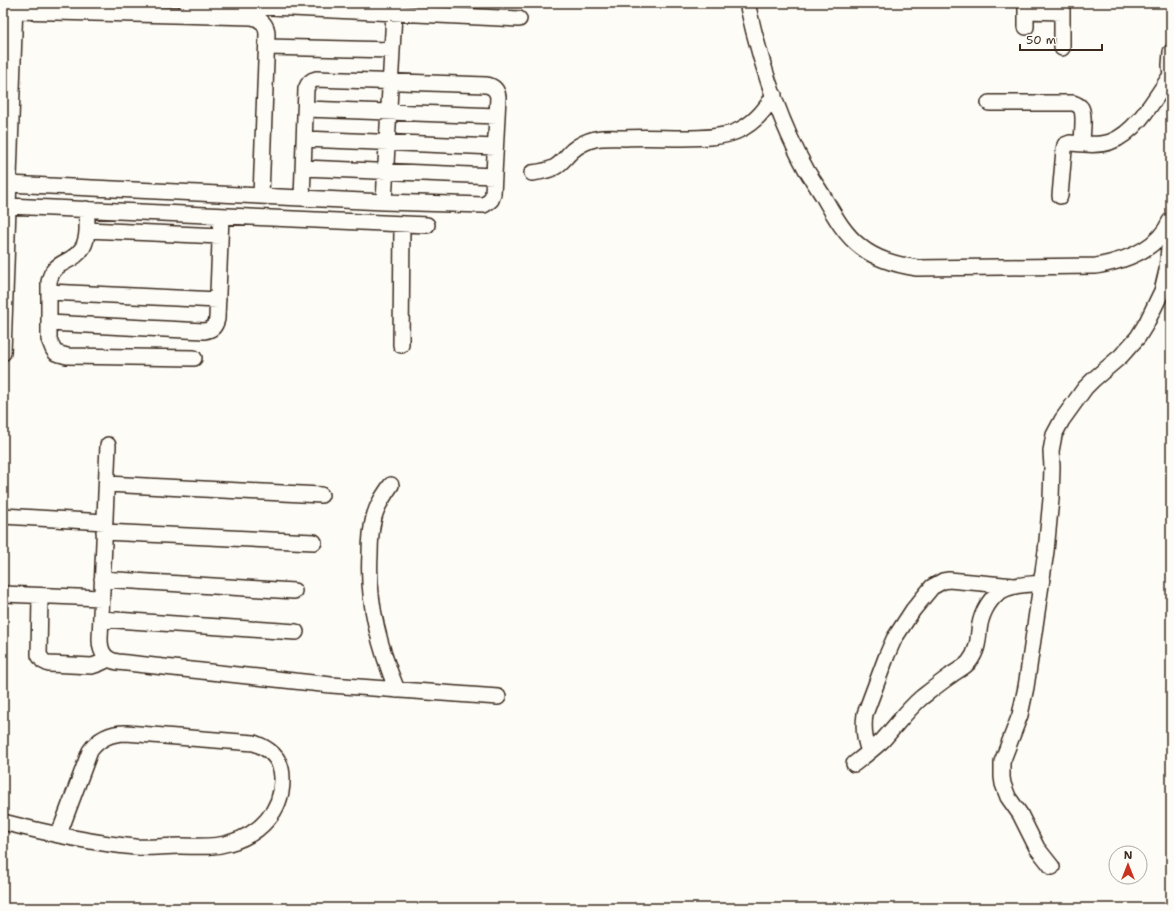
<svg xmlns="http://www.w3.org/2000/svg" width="1174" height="911" font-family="'Shantell Sans',sans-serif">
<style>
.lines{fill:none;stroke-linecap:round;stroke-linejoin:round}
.minor-casing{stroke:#3b2a1e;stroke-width:18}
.minor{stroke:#fdfcf7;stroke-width:15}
</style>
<rect width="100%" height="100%" fill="#fdfcf7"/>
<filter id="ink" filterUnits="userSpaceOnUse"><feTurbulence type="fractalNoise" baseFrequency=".025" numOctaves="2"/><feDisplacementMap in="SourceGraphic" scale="8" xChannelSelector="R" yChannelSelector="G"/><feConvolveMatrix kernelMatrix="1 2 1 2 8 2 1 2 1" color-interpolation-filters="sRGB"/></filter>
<g filter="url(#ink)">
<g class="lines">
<!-- minor casing -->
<g class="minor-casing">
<path id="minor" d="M187,3l332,16
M747,3c13,58 31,116 60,168 5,8 11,17 16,25 11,19 21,38 38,51 16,13 36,18 56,21l179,-2c28,-5 62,-17 74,-45
M15,11l237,6c9,2 15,8 15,17l-6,162
M1026,11l36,1
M1026,27v-24
M267,47l125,3
M1062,48v-45
M1171,52l-1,13 1,12
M989,103h84c3,1 6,2 8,5 4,7 1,27 1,36
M306,109l191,7
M305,139l190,8
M304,168l190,8
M532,173c8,-1 16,-2 23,-6 7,-4 12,-12 18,-17 6,-5 14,-9 22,-11 10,-2 20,-1 30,-1 20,-1 39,0 58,0 43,0 68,-3 91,-43
M8,184l376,18 100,3 7,-5 2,-6 5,-97c-1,-7 -5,-11 -12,-12l-170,-6c-5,1 -8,4 -10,10l-4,109
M1060,196l4,-46 1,-5 5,-2c12,1 28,3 40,-1 26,-9 46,-45 61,-67
M384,202l10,-189
M8,206l419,19
M86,209c1,12 3,27 -3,38 -10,18 -30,12 -34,35v57l4,10 3,4 11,3 127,2
M87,230l133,6
M49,292l169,8
M49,323l155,8c8,-1 11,-4 13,-12l4,-103
M401,345l1,-121
M3,353l12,-350
M108,445l-8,194c0,13 5,21 18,23l213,23 167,12
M107,484l214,11
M391,485c-7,10 -14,20 -17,32 -3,12 -4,24 -4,37 -3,47 9,93 27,136
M3,516l102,6
M104,532l210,10
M102,579l192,12
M3,594l98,4
M40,596l-1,59 4,6 6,3 43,2 6,-2 11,-5
M101,619l195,13
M869,751c-5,-12 -6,-23 -4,-37l22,-59 7,-16 19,-29 19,-23 11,-6 6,-1 65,6
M854,764c9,-7 19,-15 28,-23 13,-14 24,-30 39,-43 9,-7 19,-15 29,-22 6,-5 14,-8 19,-14 8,-10 9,-20 10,-31 1,-14 8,-29 19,-38 12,-9 29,-8 43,-10
M3,822c43,11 88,21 132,25 15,1 30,-1 45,-1 16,0 33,2 49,-3 30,-8 54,-32 53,-65 0,-18 -11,-29 -28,-35l-128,-10c-15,0 -27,5 -36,18l-31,83
M1052,867l-15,-19 -17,-34 -12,-17 -5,-13 -1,-7v-15l18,-47 6,-28 20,-136 5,-52 1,-32 -1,-16 3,-16 8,-15 23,-32 9,-9 27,-23 17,-19 8,-13 16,-33 5,-21 4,-45"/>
</g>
<!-- minor -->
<use href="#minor" class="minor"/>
</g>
</g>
<!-- margin -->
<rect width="1174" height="911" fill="none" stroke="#fdfcf7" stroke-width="16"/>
<rect x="8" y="8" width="1158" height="895" fill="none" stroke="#3b2a1e" stroke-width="1.5" filter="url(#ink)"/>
<!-- north arrow -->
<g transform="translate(1128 865)"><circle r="19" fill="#fdfcf7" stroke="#afa8a0"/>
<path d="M0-3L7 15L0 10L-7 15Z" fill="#c8321e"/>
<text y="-6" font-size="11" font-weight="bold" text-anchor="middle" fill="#3b2a1e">N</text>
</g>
<!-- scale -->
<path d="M1020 44v6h82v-6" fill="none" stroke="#3b2a1e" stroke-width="2"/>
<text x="1026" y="44" font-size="12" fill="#3b2a1e" stroke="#fdfcf7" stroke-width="3" paint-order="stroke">50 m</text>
</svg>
